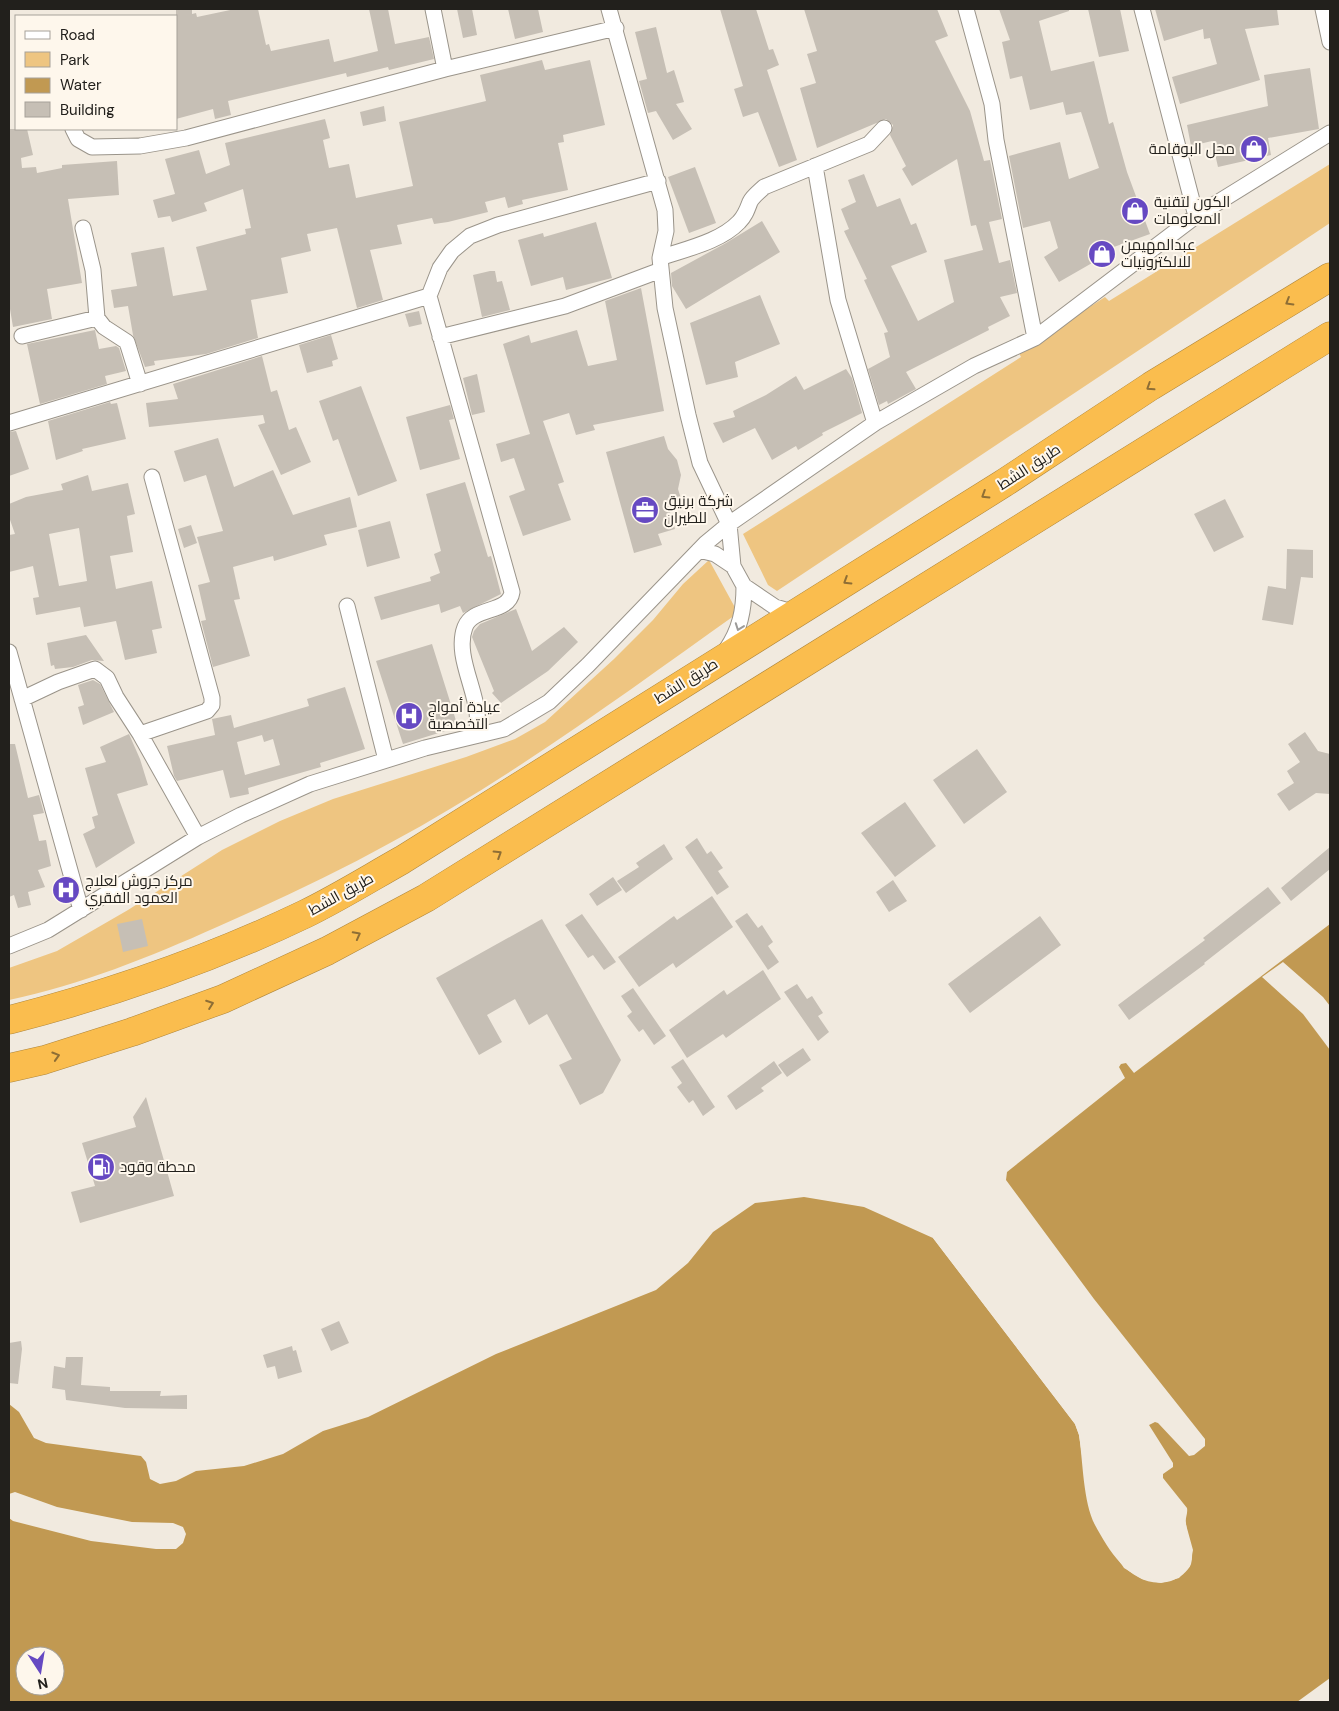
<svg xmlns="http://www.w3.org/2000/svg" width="1339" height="1711" font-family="'DM Sans',Cairo,sans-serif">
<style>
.green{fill:#eec581}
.water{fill:#c19952;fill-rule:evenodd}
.pier{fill:#f1eadf}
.building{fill:#c6bfb5;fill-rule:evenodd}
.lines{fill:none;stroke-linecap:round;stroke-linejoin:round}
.street-casing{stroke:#9a948a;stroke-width:17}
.highway-casing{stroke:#ae863c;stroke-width:29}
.street{stroke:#fff;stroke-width:15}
.highway{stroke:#fabd4e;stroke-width:28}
.oneway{stroke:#8e6e35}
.oneway2{stroke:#9c9b99}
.labels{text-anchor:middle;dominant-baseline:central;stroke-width:4;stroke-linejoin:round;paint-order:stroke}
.poi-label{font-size:15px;fill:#22201c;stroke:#fef7ec;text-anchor:start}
.street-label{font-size:15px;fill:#22201c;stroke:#fef7ec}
</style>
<rect width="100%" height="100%" fill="#f1eadf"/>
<!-- green -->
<path class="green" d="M1330,164v59l-553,368 -9,-6 -25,-51 278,-177 -2,-4 86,-56 4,4z
M709,560l29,53c-113,80 -225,164 -348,230 -56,31 -114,58 -173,84 -67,30 -137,58 -208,73v-32l48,-17 71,-41 94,-60 58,-29 53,-22 133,-42 49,-18 30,-17 69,-63 39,-39 30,-36z"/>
<!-- water -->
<path class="water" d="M1330,924v754l-33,24h-1288v-298l10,8 15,26 12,5 95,13 5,6 4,17 10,5 16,-3 20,-10 48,-5 39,-12 40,-23 45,-14 128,-63 160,-64 32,-27 25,-31 42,-29 49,-6 60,10 69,31 142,186 4,11c4,26 4,67 16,90 15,28 39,66 76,56 8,-3 17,-9 20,-17 4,-15 -4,-26 -5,-41 -1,-5 2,-9 1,-15l-24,-30v-4l10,-7v-4l-24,-38 6,-3 3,1 31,33 5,-1 11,-9v-7l-111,-140 -88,-119 1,-8 118,-94 -6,-11 2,-3 5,-1 8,10zM25,1656h30v30h-30z"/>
<!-- pier -->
<path class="pier" d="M1283,962l40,35 7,9v44l-27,-36 -41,-37z
M935,1236l142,187 4,11 11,76 5,13 28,43 18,11 18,4 17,-5 10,-11 2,-14 -7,-29 2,-1 8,29 -3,16 -11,12 -18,5 -19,-4 -18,-11 -29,-44 -5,-14 -11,-75 -4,-11 -142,-186z
M15,1492l42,15 75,15 41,1 10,4 3,7 -3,9 -7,6h-20l-65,-8 -78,-20 -4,-3v-24z"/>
<!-- building -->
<path class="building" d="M176,9h16v5l4,-1 1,4 38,-8h23l8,36 3,-1 2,7 58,-12 5,23 44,-11 -9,-42h19l7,35 34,-7 5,22 -45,11 -1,-3 -41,10 -1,-4 -118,28 3,14 -16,4 -2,-10 -37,10z
M457,9h15l5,26 -14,3z
M508,9h30l5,23 -28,7z
M720,9h36l13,41 4,-1 6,16 -12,5 30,90 -18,7 -21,-55 -15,5 -9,-28 9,-3z
M804,9h133l11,27 -13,5 35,70 14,50 6,-1 12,59 -13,3 10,41 11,-3 7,33 -17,4 10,19 -22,11 1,3 -83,42 10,17 -28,15 -1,-3 -8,4 -11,-36 22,-12 -6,-24 4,-1 -24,-52 3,-1 -23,-48 5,-2 -8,-20 15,-7 -8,-22 16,-6 13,33 23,-9 11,27 5,-2 11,29 -36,14 27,55 36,-19 -10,-42 39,-10 -7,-25 -5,1 -14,-67 -45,27 -10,-17 4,-3 -16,-31 3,-10 -7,-6 -69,29 -17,-60 16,-5 -9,-29 10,-3z
M999,9h70v2l-30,10 12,50 43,-10 15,63 4,-2 14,50 23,62 -39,14 2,3 -54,31 -15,-25 14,-9 -8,-27 -27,7 -14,-72 51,-14 9,37 30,-11 -18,-56 -15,3 -3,-13 -33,8 -8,-34 -12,3 -8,-37 8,-2z
M1088,9h32l9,42 -30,6z
M1155,9h122l2,16 -34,4 15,51 -80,24 -8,-27 45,-13 -7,-26 -6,1 -1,-10 -39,12z
M656,27l11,46 7,-3 10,32 -8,2 16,25 -19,11 -17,-29 -8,2 -9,-32 8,-2 -12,-47z
M542,60l3,10 45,-10 15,65 -42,10 1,7 -6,1 10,47 -46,10 1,4 -15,4 -3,-11 -20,5 3,10 -40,10 -14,2 -2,-6 -35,7 5,19 -32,6 13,50 -26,8 -20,-80 -30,6 4,17 -30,7 7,35 -37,7 7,38 -52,16 -52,7 1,4 -10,2 -12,-32 -5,-29 -14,2 -3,-18 26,-4 -6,-33 33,-6 9,49 34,-6 -11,-43 50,-13 -1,-5 6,-1 -8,-39 -39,14 3,8 -35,11 -2,-6 -12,2 -5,-18 22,-6 -10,-35 34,-9 7,24 24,-9 -5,-22 100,-24 5,19 -7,2 6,28 20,-4 7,34 57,-12 -14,-64 87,-21 -6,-26z
M1310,68l9,61 -51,9 3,17 -53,12 -6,-26 -21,5 -4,-21 81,-19 -4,-31z
M384,106l2,15 -23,5 -3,-14z
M9,129h18l6,26 -12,3 1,10 14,-1 1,6 25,-5v-3l55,-4 2,34 -51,4 14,84 -35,6 5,30 -39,8 -4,-24z
M695,167l21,56 -27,10 -21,-56z
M762,221l18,31 -94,57 -14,-23 -1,-13 55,-30z
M596,222l16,56 -46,12 -3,-13 -32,9 -13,-46 25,-7 1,4z
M490,271h5l2,11 5,-1 8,29 -28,7 -9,-42z
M641,288l23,123 -71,14 2,5 -19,5 -7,-22 -26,8 21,61 -6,2 13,36 -48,16 -14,-40 16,-6 -11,-32 -13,4 -5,-18 34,-10 -27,-90 26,-9 2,8 46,-13 11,36 29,-6 -12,-59z
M760,295l20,49 -45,18 3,15 -32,8 -16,-62z
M419,311l3,13 -13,3 -4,-13z
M95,330l4,19 17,-3 3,2 7,23 -21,5 2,8 -67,20 -13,-60z
M331,335l7,24 -6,2 1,5 -26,7 -8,-28z
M262,356l9,36 6,-2 12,40 7,-3 15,35 -30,13 -23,-50 7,-2 -2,-8 -114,12 -3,-24 32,-4 -5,-15z
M846,369l6,9 10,35 -40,20 1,2 -25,15 -2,-4 -24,14 -17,-32 -32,15 -10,-20 22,-6 -2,-6 33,-16 30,-19 8,14z
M477,374l8,38 -13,3 -9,-37z
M361,386l36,95 -39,15 -20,-57 -5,2 -14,-40z
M110,402l1,2 6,-1 9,36 -44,10 1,2 -27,9 -8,-39z
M450,405l4,14 -5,1 11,39 -40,11 -14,-53z
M16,431l13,38 -20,7v-44z
M664,436l4,13 9,11 4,15 -3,14 4,13 -14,3 7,24 -17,5 4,11 -28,8 -28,-101z
M218,438l16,49 39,-17 20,45 57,-18 7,30 -33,8 3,10 -53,16 -1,-5 -40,11 7,32 -6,1 16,56 -37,11 -12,-46 5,-1 -8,-35 12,-3 -13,-45 26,-6 -17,-56 -22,7 -10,-31z
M88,475l4,16 36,-8 7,31 -8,2 6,36 -23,4 6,33 36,-8 10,47 -10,2 5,23 -32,7 -9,-39 -32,6 -4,-20 -44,8 -3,-17 6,-1 -6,-31 -24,6v-37l6,-1 -6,-17v-13l17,-7 37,-7 -2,-6zM79,528l8,53 -28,5 -10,-52z
M465,482l23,75 3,-1 10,38 -38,19 -3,-7 -19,7 -2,-9 -58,16 -7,-23 57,-16 -1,-4 10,-4 -6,-19 7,-3 -15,-57z
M1225,499l19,38 -30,15 -20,-38z
M390,521l10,37 -33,9 -9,-37z
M191,525l6,18 -13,5 -6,-19z
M1287,549l26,1v28l-12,-1 -8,48 -31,-5 6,-34 18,3z
M516,609l16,42 32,-24 14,15 -30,29 -47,32 -9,-10 2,-2 -22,-54 2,-6 6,-7z
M86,635l18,26 -12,-1 -19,7 -18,2 -1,-4 -3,1 -4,-23z
M432,644l26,83 -55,17 -27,-83z
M93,680l7,4 14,28 -31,13 -5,-18 6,-2 -6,-20z
M345,687l20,62 -45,14 1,4 -73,21 1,6 -19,4 -7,-28 -46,11 -3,-5 -7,-30 48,-11 -3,-16 19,-4 3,13 75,-22 -2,-7zM262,735l2,7 9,-3 7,26 -35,10 -8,-33z
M1305,732l13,19 12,3v40l-14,-1 -27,18 -12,-17 17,-11 -7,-12 13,-9 -12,-18z
M129,734l11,25 8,26 -31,9 18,49 -39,25 -13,-34 12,-6 -3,-11 6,-2 -13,-47 21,-6 -6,-15z
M9,744h6l13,54 11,-3 5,18 -11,2 6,26 7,-1 5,26 -13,4 7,17 -17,5 3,13 -13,3 -4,-13 -5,2z
M977,749l30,43 -43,32 -31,-44z
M905,802l31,44 -41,31 -34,-44z
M697,838l10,16 4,-3 12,17 -5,3 11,16 -12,8 -32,-48z
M664,844l9,15 -47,34 -9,-12 22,-14 -3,-4z
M1330,847v22l-39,32 -10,-13z
M613,877l9,13 -25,16 -8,-12z
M893,880l14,21 -18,11 -13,-20z
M1268,887l13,16 -77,60 1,1 -76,56 -11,-15 87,-65 -2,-2z
M712,896l21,31 -57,41 -3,-5 -34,24 -21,-30 56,-41 3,4z
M747,913l11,15 4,-3 11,17 -5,4 11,16 -11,8 -33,-49z
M582,914l34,48 -12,8 -11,-15 -5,3 -23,-33z
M1040,916l21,29 -91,68 -22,-29z
M142,919l6,27 -25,6 -6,-28z
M542,919l79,141 -18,33 -23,12 -21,-40 13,-6 -25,-45 -18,11 -14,-26 -28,16 15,27 -23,13 -43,-77z
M763,970l18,29 -55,39 -3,-4 -36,24 -18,-28 55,-40 3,5z
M797,984l10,15 5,-3 11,17 -5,3 11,16 -11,9 -34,-49z
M633,988l33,48 -12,9 -11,-16 -4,3 -12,-16 5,-4 -11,-16z
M803,1048l8,12 -24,17 -9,-12z
M683,1059l32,48 -12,9 -10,-16 -4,3 -12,-16 5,-4 -11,-16z
M774,1061l8,12 -21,15 3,3 -28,19 -9,-14z
M146,1097l28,99 -94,27 -9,-31 24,-6 -13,-43 54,-16 -3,-10z
M339,1321l10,22 -18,8 -10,-22z
M21,1341l1,8 -4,35 -9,-1v-40z
M292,1346l1,5 3,-1 6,22 -24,7 -3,-13 -8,2 -4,-13z
M66,1357h17l-2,28 29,2v4h51l-1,5 27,-1v14l-62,-1 -59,-8 -1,-10 -13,-2 2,-22 11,2z"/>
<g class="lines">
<!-- street casing -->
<g class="street-casing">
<path id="street" d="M433,9l12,60
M609,9l56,201 1,21 -6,27 5,50 23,107 12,48 29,61 4,42 11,20 31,21 20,6
M966,9l26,95 4,36 39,198
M1142,9l54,207
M1323,9l7,33
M73,129l5,10 14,8 48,-1 46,-8 259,-69 171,-41
M815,166l23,134 37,123
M83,228l10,42 4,48 7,9 23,15 13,42
M660,258c25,-9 60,-16 79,-36 6,-6 8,-12 11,-20 3,-6 9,-10 14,-15l105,-43 15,-16
M22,336l75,-18
M440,337l125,-31 96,-36
M9,423l420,-127
M699,550l16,4 18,12
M347,606l39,154
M726,650c14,-20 18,-40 18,-64
M9,652l72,258
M22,699l36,-17 37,-13 12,9 9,19 24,37 58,103
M140,734l67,-23 5,-6v-7l-60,-221
M477,735c0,-8 1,-16 0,-23 -3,-27 -22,-59 -12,-85 8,-21 44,-13 47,-35l-83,-296 11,-28 12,-17 18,-15 28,-11 160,-44
M9,946l39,-16 150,-93 43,-22 69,-31 115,-36 79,-19 45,-27 39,-37 118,-122 23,-19 146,-101 99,-57 61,-28 161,-122 134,-83"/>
</g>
<!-- highway casing -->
<g class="highway-casing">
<path id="highway" d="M9,1020c101,-26 202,-61 296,-106 33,-16 65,-36 97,-54l602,-377 147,-97 179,-109
M9,1068l35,-8 88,-28 91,-33 104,-48 99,-53 904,-562"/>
</g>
<!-- street -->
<use href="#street" class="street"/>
<!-- highway -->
<use href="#highway" class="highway"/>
</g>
<!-- one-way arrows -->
<defs><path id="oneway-chevron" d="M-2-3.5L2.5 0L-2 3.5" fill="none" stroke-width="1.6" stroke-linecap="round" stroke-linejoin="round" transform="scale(1.25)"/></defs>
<g class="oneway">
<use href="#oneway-chevron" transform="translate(1289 302) rotate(149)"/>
<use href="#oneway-chevron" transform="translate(1150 387) rotate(147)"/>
<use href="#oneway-chevron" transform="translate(985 495) rotate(148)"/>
<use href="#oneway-chevron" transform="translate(847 581) rotate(148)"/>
<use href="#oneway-chevron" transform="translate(498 854) rotate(-32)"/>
<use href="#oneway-chevron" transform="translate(357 935) rotate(-28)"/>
<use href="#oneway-chevron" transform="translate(210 1004) rotate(-20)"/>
<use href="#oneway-chevron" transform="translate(56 1056) rotate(-17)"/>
</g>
<use class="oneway2" href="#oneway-chevron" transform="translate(739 627) rotate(110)"/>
<!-- icons -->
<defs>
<g id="shop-disc" transform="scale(1.4375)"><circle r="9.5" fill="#6649c2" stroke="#fef7ec"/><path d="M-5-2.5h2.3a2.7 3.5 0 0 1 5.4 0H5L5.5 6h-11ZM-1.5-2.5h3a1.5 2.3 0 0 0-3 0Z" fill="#fff"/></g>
<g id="office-disc" transform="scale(1.4375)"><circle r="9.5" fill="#6649c2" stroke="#fef7ec"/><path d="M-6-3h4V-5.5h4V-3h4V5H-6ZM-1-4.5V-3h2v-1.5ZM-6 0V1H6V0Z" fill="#fff"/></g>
<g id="hospital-disc" transform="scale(1.4375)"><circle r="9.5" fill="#6649c2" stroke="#fef7ec"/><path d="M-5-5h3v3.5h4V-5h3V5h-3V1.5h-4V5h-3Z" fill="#fff"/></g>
<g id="fuel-disc" transform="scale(1.4375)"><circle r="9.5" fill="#6649c2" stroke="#fef7ec"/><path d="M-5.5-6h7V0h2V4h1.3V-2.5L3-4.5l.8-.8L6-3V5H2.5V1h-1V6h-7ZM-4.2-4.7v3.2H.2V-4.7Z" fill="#fff"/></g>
</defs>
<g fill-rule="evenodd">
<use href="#shop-disc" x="1254" y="149"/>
<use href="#shop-disc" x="1135" y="211"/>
<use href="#shop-disc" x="1102" y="254"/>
<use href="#office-disc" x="645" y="510"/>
<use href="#hospital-disc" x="409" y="716"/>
<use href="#hospital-disc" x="66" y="890"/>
<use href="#fuel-disc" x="101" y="1167"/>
</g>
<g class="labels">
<!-- poi labels -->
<g class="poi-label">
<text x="1235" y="149" text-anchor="end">محل البوقامة</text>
<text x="1154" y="202">الكون لتقنية<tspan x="1154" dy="17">المعلومات</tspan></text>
<text x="1121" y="245">عبدالمهيمن<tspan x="1121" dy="17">للالكترونيات</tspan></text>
<text x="664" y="501">شركة برنيق<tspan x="664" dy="17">للطيران</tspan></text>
<text x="428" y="707">عيادة أمواج<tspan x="428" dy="17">التخصصية</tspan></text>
<text x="85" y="881">مركز جروش لعلاج<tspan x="85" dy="17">العمود الفقري</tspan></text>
<text x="120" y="1167">محطة وقود</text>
</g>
<!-- street labels -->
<g class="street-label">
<text transform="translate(1029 467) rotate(-33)">طريق الشط</text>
<text transform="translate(686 681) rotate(-32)">طريق الشط</text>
<text transform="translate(341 894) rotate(-29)">طريق الشط</text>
</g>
</g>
<!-- border -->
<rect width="1339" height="1711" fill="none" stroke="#22201c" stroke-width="20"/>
<!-- legend -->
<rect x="15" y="15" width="162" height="115" fill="#fef7ec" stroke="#a6a199"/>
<rect x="25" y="31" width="25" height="8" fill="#ffffff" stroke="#a6a199"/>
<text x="60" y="40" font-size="15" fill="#22201c">Road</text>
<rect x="25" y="52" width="25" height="15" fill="#eec581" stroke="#a6a199"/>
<text x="60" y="65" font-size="15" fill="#22201c">Park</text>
<rect x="25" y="78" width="25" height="15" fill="#c19952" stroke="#a6a199"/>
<text x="60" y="90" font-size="15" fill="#22201c">Water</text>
<rect x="25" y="102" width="25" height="15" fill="#c6bfb5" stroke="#a6a199"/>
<text x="60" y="115" font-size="15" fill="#22201c">Building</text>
<!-- north arrow -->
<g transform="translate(40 1671) rotate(168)"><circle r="24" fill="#fef7ec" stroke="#a6a199"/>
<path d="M0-4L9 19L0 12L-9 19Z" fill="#6649c2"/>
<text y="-8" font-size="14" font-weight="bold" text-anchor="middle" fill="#22201c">N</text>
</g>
</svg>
